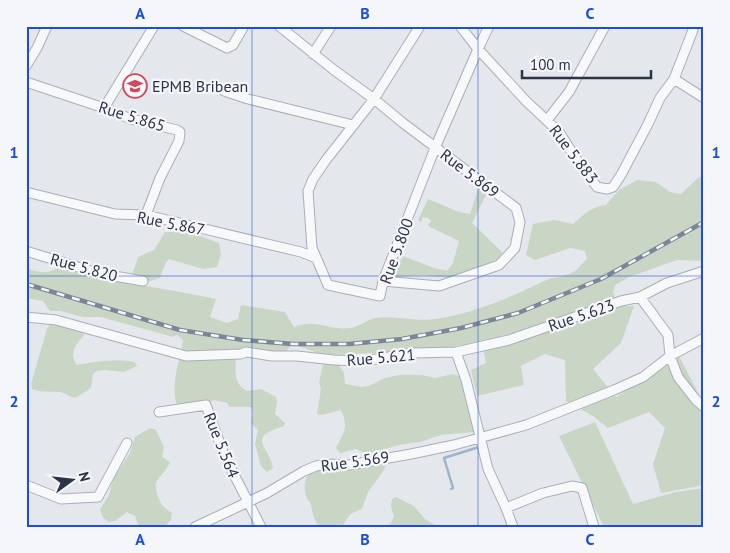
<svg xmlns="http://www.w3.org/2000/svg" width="730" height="553" font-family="'PT Sans',sans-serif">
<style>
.green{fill:#c9d6c5}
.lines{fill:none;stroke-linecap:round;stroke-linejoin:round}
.stream{stroke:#9fb4cc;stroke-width:2.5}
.minor-casing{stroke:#a9aeb7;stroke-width:11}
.minor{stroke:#f7f8fa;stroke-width:9}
.rail-casing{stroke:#7d8696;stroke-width:4.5}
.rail{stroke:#f4f6f9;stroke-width:2.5;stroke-dasharray:8;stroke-linecap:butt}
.grid{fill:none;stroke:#1d4ed8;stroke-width:1;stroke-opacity:0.55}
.labels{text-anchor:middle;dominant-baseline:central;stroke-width:4.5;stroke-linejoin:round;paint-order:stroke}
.poi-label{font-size:16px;fill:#2b3445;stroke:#f4f6f9;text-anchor:start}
.street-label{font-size:16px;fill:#2b3445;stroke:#f4f6f9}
.neatline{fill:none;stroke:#1d4ed8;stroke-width:2}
.grid-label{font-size:16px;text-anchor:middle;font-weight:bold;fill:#1d4ed8}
</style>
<rect width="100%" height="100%" fill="#e4e7ec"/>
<!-- green -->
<path class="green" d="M699,177h5v84l-27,-1 -48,17 -14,8 -2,8 7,13h14l-13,37 -28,26 23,28 63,-41 25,48v81l-43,8 -8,-29 12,-36 -16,-16 -41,16 -15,-12 -27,-15 -1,-41 -20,-6 -24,12 3,19 -47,11 -6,-26 15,-7 -4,-20 -82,9 -76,3 -31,-11 -10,10h-47c0,14 -4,30 11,37l14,-2 15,8 1,4 -2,13 10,9 -1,3c-40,12 -14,20 -11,42l-6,4 -6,-6 -6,-22 3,-14 -7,-7 2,-9 -2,-7h-22l-2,-4 -13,-3 -9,4 -28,1c-7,-20 3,-44 6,-65l-6,-5 -4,2 -72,-20h-18l-23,-6h-10l-7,-10 -17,-3v-30c11,4 21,7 31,0 53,13 106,20 159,31l-6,18 17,6 11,-4 3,-14 44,7 9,15c22,-9 35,4 56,1 9,-1 16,-8 25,-10 20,-3 40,4 61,1 37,-6 74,-21 108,-38 9,-4 20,-4 29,-9 5,-2 9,-9 14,-13l-2,-8 -15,-3 -35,12 -9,-5 7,-31 21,-4 19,4c10,-9 19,-18 33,-19l13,-15 18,-10 19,2 14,10 11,2z
M478,183l9,10 -15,30 29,28 1,3 -4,6 -49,18 -27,-3 -27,2 -1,-4 9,-17 31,12 13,3 6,-8 6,-22 -29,-14 -2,-2 3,-4 -3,-3 -5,-1 -2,5 -3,-2 10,-21 31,13 11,2 8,-25z
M165,232h24l30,11 2,12 -4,12 -14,2 -34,-10 -4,5 -5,14 -10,3 -18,-6 6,-18 16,-7z
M57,323l26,10 1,2c-8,10 -16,18 -7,30 19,-4 39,-6 58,-3l2,4 -13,6 -20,-2 -7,1 -4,3 -2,14 -16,10c-5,-1 -10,-5 -15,-6 -10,-1 -19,1 -28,-3l-1,-5 16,-55 4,-5z
M326,364l13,1 5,8 1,11 17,3 7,-1 16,-8 14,-3h23l13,3 18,-4 6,2 3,5 14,45 -2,6 -33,3 -21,7 -21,3 -32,9 -11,-5 -16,4 -4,-5c8,-16 13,-21 5,-38l-19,5 -5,-1 4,-25 -2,-7 4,-17z
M595,422l38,82 43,-12 28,-4v39h-100l-45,-91z
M150,428l6,2 8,17 -2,10 8,5c-8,18 -20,15 -11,37 3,8 6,9 13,14l-1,7 -7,7h-25l-4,-11 -8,-4 -12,9 -6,1 -6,-4 -3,-9 9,-14 4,-16 17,-26 5,-16z
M382,462l4,3 -2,5 -16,22 -6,17 -12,5 -8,13h-22c-7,-8 -7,-13 -9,-22 -2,-7 -1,0 -4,-7 -5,-9 -2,-22 5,-29z
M396,497l18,9 11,13 13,8h-49l5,-11c-2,-7 -5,-10 -1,-18z"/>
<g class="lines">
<!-- stream -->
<path class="stream" d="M451,489l2,-1 -9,-30 35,-11"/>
<!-- minor casing -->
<g class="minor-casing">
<path id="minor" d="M183,26l44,22 6,-3 11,-19
M279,26l55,44 40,29 29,24 113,85 4,14 -5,26 -16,17 -60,21 -56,-5
M420,26l-46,73 -48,61 -13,19 -5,12 4,57 16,37 52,11 3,-15 52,-133 43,-99 48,52 33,31 18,28 20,27 10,2 6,-2 8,-12 27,-51 12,-26 14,-19 19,-49
M460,26l18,23 11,-23
M313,54l18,-28
M26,66l11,-18 10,-22
M674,79l30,19
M26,82l78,26 27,11 46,11 3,2 -1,9 -19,37 -14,37
M224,91l24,8 105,26
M104,108l50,-82
M548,119l21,-27 36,-66
M26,192l89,22 31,1 155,37 15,6
M26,251l71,22 46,8
M640,297l28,38 2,21 8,21 18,23 8,7
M26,317l30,3 130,36 55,-2 5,-2 26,4h25l37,4 29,1 51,-8 42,-1 10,28 22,89 18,39 37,-15 29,-7 10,2 12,39
M456,352l53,-12 112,-39 19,-4 27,-14 37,-12
M159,412l47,-7 18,50 37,72
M26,485l35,14 37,-2 29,-54
M506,508l7,19
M195,527l72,-34 37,-22 12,-5 11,-2 22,1 62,-11 43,-9 72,-20 88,-35 29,-13 27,-21 34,-18"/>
</g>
<!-- minor -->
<use href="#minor" class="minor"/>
<!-- rail casing -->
<g class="rail-casing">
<path id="rail" d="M26,284l154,46 63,10 50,4h56l53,-5 59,-11 57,-15 83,-34 103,-57"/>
</g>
<!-- rail -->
<use href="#rail" class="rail"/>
</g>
<!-- grid -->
<path class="grid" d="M252,26v501M478,26v501M26,276h678"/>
<!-- icons -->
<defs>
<g id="school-ring" transform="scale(1.25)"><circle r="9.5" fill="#f4f6f9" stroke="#d1495b" stroke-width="1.5"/><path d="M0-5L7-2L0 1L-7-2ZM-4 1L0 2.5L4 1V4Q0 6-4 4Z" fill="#d1495b"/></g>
</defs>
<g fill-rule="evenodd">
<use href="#school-ring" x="135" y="86"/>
</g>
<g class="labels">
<!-- poi labels -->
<g class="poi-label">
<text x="152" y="86">EPMB Bribean</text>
</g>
<!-- street labels -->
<g class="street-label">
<text transform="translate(132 116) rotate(17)">Rue 5.865</text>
<text transform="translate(574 154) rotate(53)">Rue 5.883</text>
<text transform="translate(470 173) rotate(37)">Rue 5.869</text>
<text transform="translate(171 223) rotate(11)">Rue 5.867</text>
<text transform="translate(396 251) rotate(-70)">Rue 5.800</text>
<text transform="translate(84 267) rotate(15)">Rue 5.820</text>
<text transform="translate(581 315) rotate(-19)">Rue 5.623</text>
<text transform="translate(381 357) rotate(-5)">Rue 5.621</text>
<text transform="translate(222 445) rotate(68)">Rue 5.564</text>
<text transform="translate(355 461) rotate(-8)">Rue 5.569</text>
</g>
</g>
<!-- border -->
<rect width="730" height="553" fill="none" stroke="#f4f6f9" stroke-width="55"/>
<!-- north arrow -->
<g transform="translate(72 480) rotate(75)" stroke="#f4f6f9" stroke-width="4" paint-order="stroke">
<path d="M0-4L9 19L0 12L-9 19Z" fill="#2b3445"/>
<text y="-8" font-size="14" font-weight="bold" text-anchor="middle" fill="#2b3445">N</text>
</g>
<!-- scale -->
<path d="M522 70v8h129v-8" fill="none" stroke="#2b3445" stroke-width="2.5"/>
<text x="530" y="70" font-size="15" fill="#2b3445" stroke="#f4f6f9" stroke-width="4" paint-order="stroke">100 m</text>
<rect x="28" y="28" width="674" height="498" class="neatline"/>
<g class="grid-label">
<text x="140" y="19">A</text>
<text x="365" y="19">B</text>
<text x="590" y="19">C</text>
<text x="14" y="158">1</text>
<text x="716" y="158">1</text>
<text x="14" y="407">2</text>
<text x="716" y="407">2</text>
<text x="140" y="545">A</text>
<text x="365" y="545">B</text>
<text x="590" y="545">C</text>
</g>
</svg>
